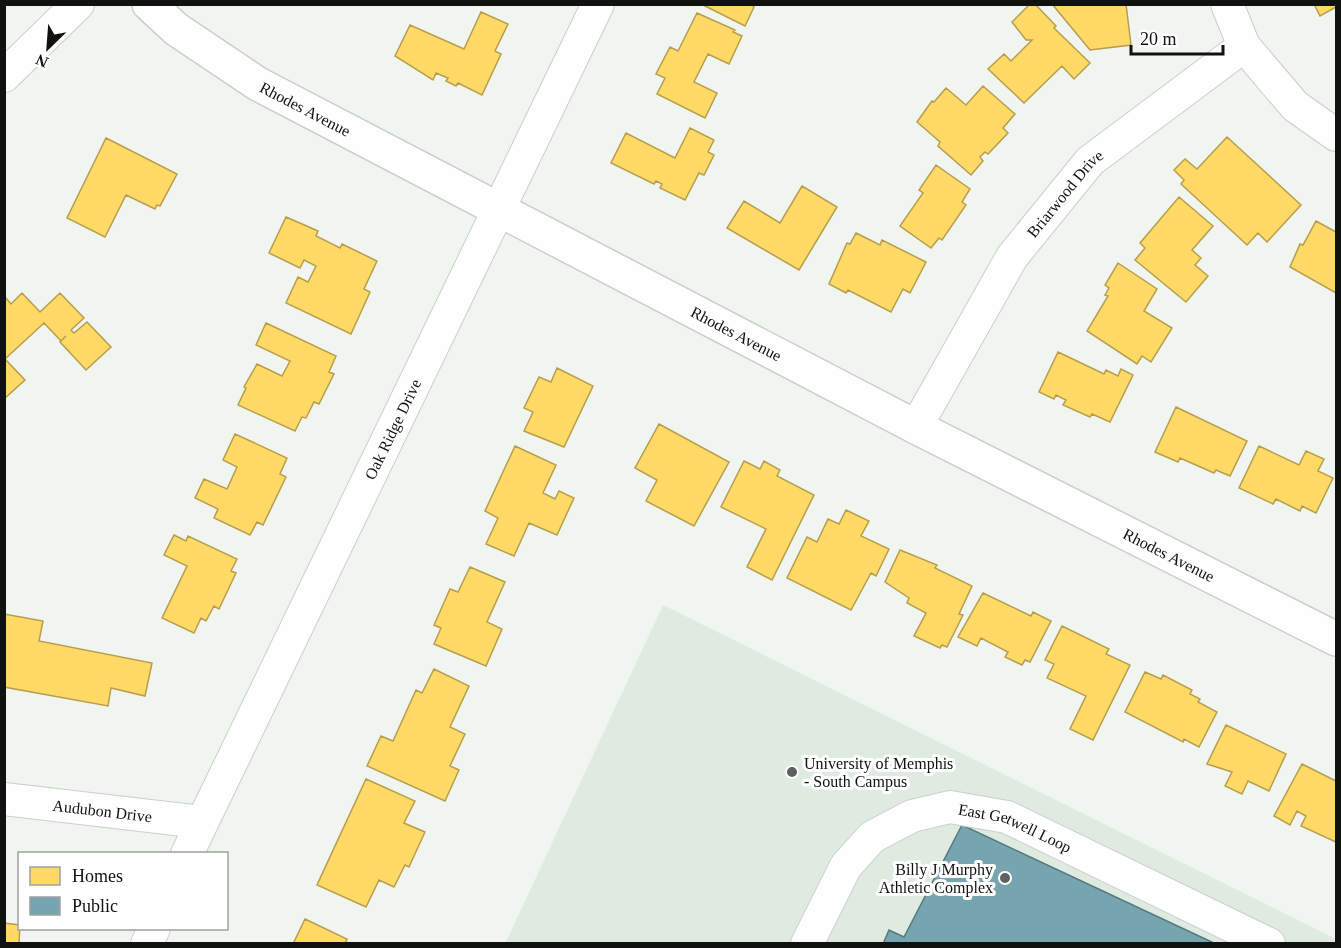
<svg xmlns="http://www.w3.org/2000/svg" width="1341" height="948" font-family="Georgia,serif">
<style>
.built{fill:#dfebe0}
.homes{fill:#ffd966;stroke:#b79d4c;stroke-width:1.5}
.public{fill:#76a5af;stroke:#57797f;stroke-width:1.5}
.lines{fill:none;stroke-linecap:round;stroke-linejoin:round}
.minor-casing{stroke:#cbcecb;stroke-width:34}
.secondary-casing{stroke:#cbcecb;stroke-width:36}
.minor{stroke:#fdfefd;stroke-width:32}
.secondary{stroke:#fdfefd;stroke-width:33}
.poi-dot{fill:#5e615e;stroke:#fff;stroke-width:2}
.labels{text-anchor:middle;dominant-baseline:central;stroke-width:6;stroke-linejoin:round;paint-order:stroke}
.street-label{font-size:16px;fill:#0f120f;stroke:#fff}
.poi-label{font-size:16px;fill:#0f120f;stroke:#fff;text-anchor:start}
</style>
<rect width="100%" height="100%" fill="#f0f5f0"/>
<!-- built -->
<path class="built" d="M663,605l673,334v5h-831z"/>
<!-- homes -->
<path class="homes" d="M701,4h49l4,3 -9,19z
M1030,4h5l21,22 -2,2 36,35 -16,16 -12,-13 -38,37 -36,-34 16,-15 7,7 21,-21h-6l-14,-18z
M1052,4h74l5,41 -41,5z
M1314,4h22v3l-16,9z
M481,12l27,12 -13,27 6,3 -19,41 -24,-12 -2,3 -10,-5 2,-3 -12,-5 -3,7 -38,-24 15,-31 54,24z
M697,13l38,17 -2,2 9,4 -13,28 -21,-10 -14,28 23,11 -12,25 -48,-24 8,-16 -9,-4 14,-27 8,4z
M983,86l32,28 -12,14 5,5 -20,21 -3,-2 -5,5 3,4 -12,14 -33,-29 2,-4 -23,-20 15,-21 2,1 12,-14 20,17z
M690,128l24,12 -6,12 6,3 -10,20 -5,-2 -14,27 -25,-12 2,-4 -6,-3 -2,3 -43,-21 15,-30 49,25z
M1227,137l74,68 -34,37 -9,-9 -11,12 -66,-61 3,-4 -10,-10 11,-11 12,10z
M106,138l71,36 -17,32 -3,-1 -2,4 -29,-14 -21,42 -38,-19z
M936,165l34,24 -8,13 4,3 -24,35 -3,-2 -8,10 -31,-22 23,-33 -4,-3z
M802,186l35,21 -38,63 -72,-42 17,-27 36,22z
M1179,197l34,29 -21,24 9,8 -6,7 13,11 -22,26 -51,-42 10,-12 -5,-5z
M286,217l32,14 -2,5 24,12 2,-4 35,17 -13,28 6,3 -19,42 -65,-31 12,-26 10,5 8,-16 -12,-6 -4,8 -31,-15z
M1316,221l20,11v61l-46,-26 10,-23 3,1z
M856,233l24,12 2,-5 44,22 -16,31 -7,-4 -12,23 -43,-22 -2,3 -17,-9 18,-41 3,1z
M1118,263l39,26 -13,22 28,17 -21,34 -9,-6 -5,8 -50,-33 21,-35 -3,-1 4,-7 -4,-3z
M22,293l18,19 20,-19 24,25 -13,12 3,3 13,-11 24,25 -25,23 -26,-28 6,-6 -5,5 -17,-18 -39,36 20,21 -21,19v-99l2,-2 5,6z
M266,323l70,33 -7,16 5,2 -15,30 -5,-2 -8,16 -4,-1 -7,14 -57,-26 8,-17 -2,-1 13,-23 25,12 8,-15 -34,-16z
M1058,352l46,22 2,-4 12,6 3,-7 12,6 -23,47 -18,-8 -2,3 -27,-12 3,-5 -10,-5 -2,4 -15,-7z
M557,368l36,18 -29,61 -40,-16 9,-19 -9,-4 15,-31 12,5z
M1176,407l71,34 -17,35 -14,-6 -2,3 -34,-15 -2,4 -23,-10z
M659,424l70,38 -35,64 -48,-25 11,-21 -22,-12z
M235,434l52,24 -7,16 6,3 -23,48 -6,-3 -7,13 -36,-17 4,-9 -23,-11 9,-19 23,10 10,-22 -14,-7z
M515,446l41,19 -13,28 12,6 4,-8 15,7 -17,37 -28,-12 -15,33 -28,-12 12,-26 -13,-7z
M1259,446l40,19 7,-14 18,8 -6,12 15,7 -17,35 -14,-7 -2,5 -24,-12 -3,5 -34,-16z
M744,461l16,8 4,-8 16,9 -3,6 37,19 -42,85 -25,-13 19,-38 -45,-22z
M846,510l23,11 -8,15 28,13 -13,27 -5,-3 -20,37 -64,-32 20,-41 10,5 11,-23 11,5z
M174,535l12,6 2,-5 49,23 -6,12 5,2 -17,36 -5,-3 -8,15 -5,-3 -7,15 -32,-15 25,-52 -23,-11z
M900,550l37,15 -2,3 37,18 -13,28 4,1 -16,32 -5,-2 -2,3 -26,-12 12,-23 -19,-10 2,-5 -24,-16z
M470,567l35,15 -18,40 15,7 -16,37 -52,-22 7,-16 -7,-3 16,-36 8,3z
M983,593l48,23 2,-4 18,9 -21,41 -5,-2 -3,5 -17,-8 3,-5 -27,-14 -4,8 -19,-9z
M4,614l39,7 -4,20 113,22 -7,33 -34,-8 -3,18 -104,-19z
M1062,626l47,23 -3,5 24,11 -37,75 -23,-11 16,-33 -39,-18 7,-14 -9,-4z
M434,669l35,17 -19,41 15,7 -15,32 9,4 -14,31 -78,-35 14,-30 12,5 23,-51 6,3z
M1145,672l16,7 2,-4 29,15 -2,4 10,5 -2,3 19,10 -18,35 -15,-8 -1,3 -58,-30z
M1226,725l60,29 -17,37 -21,-10 -6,13 -17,-8 7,-14 -25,-8z
M1302,764l34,17v61l-35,-16 5,-10 -9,-5 -7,14 -16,-9z
M366,779l49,22 -11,22 21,9 -16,35 -4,-2 -11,22 -15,-7 -13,27 -49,-22z
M305,919l42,20 -2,5h-52z
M4,923l16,2 -1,19h-15z"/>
<!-- public -->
<path class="public" d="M962,825l254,119h-333l6,-14 15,7z"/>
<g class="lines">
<!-- minor casing -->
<g class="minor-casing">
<g id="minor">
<path d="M1227,4l17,42 51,60 41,29"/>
<path d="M4,76l74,-72"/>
<path id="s1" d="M916,427l96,-170 78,-96 154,-115"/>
<path id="s2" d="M4,799l197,23"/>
<path id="s3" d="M187,854l411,-850"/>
<path d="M147,944l7,-16"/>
<path id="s4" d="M807,944l39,-78 26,-29 40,-21 38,-9 57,10 262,127"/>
</g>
</g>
<!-- secondary casing -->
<g class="secondary-casing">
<g id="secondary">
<path id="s5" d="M149,4l27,25 82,55 658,343 420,212"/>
</g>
</g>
<!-- minor -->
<use href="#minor" class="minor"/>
<!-- secondary -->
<use href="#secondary" class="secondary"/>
</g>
<!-- markers -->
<g class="poi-dot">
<circle cx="792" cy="772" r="6"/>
<circle cx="1005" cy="878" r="6"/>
</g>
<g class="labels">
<!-- street labels -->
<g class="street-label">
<text stroke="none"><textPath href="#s5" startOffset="189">Rhodes Avenue</textPath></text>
<text stroke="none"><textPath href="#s1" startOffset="278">Briarwood Drive</textPath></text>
<text stroke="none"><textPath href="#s5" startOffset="675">Rhodes Avenue</textPath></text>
<text stroke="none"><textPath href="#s3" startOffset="472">Oak Ridge Drive</textPath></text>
<text stroke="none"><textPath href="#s5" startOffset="1161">Rhodes Avenue</textPath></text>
<text stroke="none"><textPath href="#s2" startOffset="99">Audubon Drive</textPath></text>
<text stroke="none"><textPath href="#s4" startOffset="279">East Getwell Loop</textPath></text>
</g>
<!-- poi labels -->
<g class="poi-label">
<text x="804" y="763">University of Memphis<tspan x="804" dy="18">- South Campus</tspan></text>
<text x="993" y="869" text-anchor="end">Billy J Murphy<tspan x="993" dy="18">Athletic Complex</tspan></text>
</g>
</g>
<!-- border -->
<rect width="1341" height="948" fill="none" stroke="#0f120f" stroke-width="12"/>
<!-- legend -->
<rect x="18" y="852" width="210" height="78" fill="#ffffff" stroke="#9fa09f" stroke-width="1.5"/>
<rect x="30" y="867" width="30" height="18" fill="#ffd966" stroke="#9fa09f" stroke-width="1.5"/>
<text x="72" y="882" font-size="18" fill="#0f120f">Homes</text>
<rect x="30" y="897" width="30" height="18" fill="#76a5af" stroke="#9fa09f" stroke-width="1.5"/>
<text x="72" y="912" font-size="18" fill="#0f120f">Public</text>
<!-- north arrow -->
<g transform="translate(48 48) rotate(205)" stroke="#ffffff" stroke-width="4.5" paint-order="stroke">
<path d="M0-4.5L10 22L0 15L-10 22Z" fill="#0f120f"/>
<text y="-9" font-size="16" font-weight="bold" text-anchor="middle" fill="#0f120f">N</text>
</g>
<!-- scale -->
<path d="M1131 45v9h92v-9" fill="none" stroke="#0f120f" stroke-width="3"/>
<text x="1140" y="45" font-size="18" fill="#0f120f" stroke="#ffffff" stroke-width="4.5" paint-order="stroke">20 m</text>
</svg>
